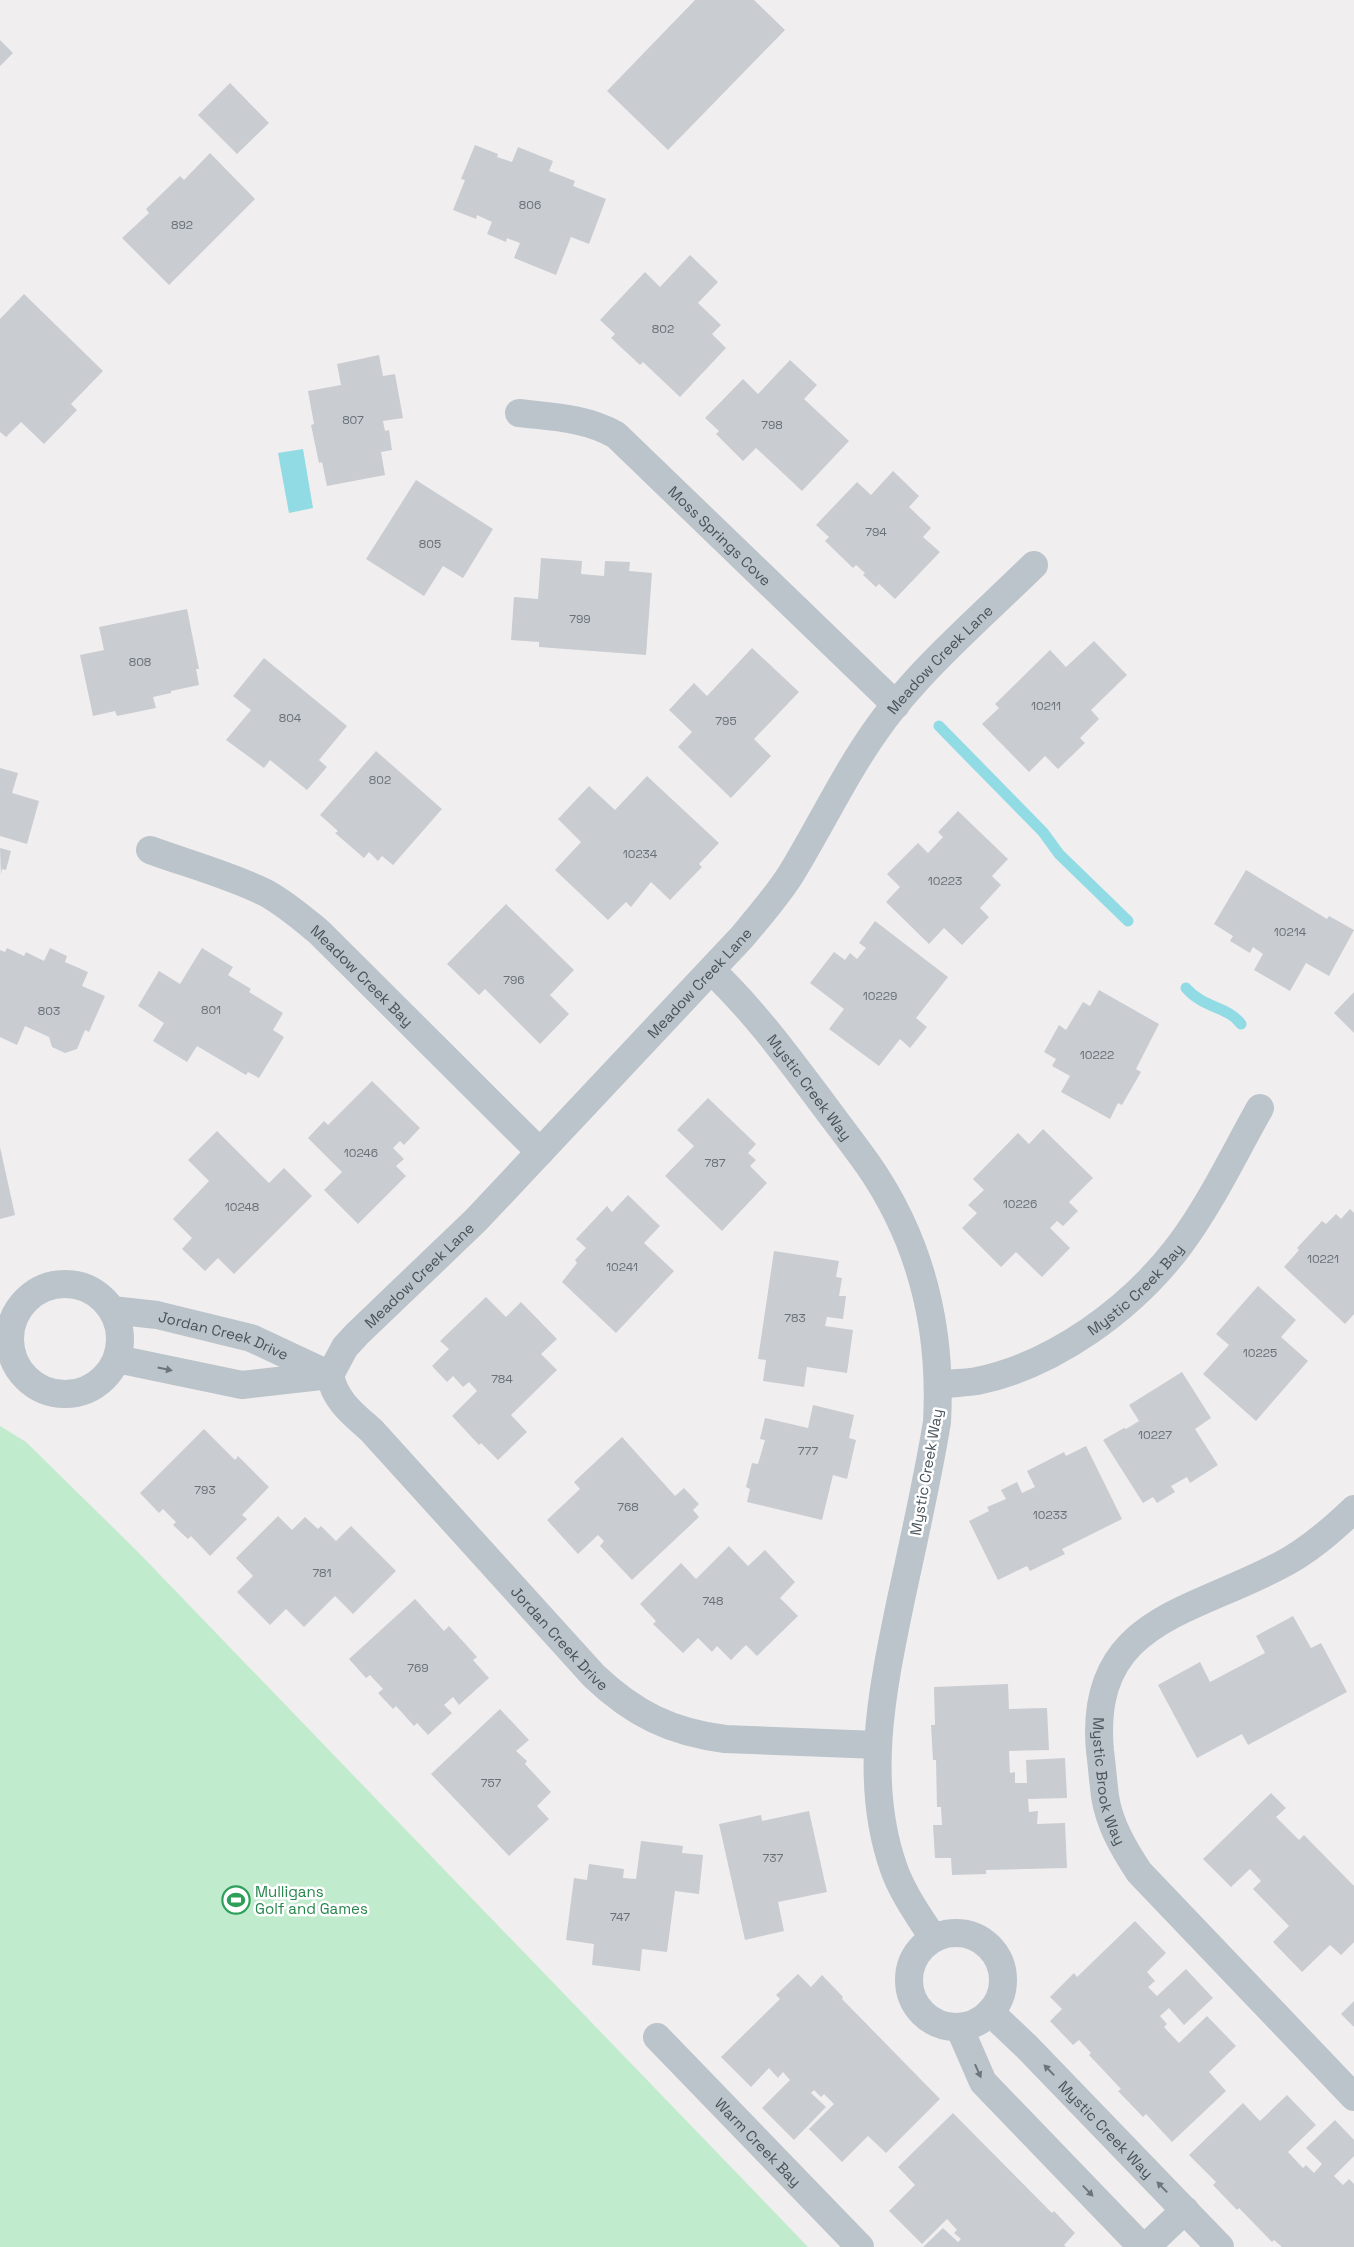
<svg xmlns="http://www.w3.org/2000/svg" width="1354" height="2247" font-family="'Space Grotesk',sans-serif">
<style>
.green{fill:#c0ebcc}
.water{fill:#91dbe4}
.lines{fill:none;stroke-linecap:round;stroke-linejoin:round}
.stream{stroke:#91dbe4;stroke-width:11}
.building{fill:#c9ccd1}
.minor{stroke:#bbc4ca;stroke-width:28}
.oneway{fill:#6a757c}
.labels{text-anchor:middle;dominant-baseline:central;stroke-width:5;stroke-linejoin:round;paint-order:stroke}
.number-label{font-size:12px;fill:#687178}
.street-label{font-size:15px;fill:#48535a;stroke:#fff}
.leisure-label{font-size:15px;fill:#27864d;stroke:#fff;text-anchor:start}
</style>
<rect width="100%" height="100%" fill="#f1eeef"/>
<!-- green -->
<path class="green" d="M0,1426l26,16 112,110 670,695h-808z"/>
<!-- water -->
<path class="water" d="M303,449l10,59 -24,5 -11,-60z"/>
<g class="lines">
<!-- stream -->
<path class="stream" d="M939,726l104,106 16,22 69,67
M1186,988c18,21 42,18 55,36"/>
</g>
<!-- building -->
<path class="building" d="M695,0h59l31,30 -117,120 -61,-59z
M0,40l13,13 -13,13z
M230,83l39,40 -32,31 -39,-39z
M475,145l23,9 -1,3 15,5 6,-15 35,14 -4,10 26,10 -2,5 33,13 -17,45 -18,-7 -15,38 -42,-17 6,-15 -13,-5 -1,4 -19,-8 5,-12 -15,-7 -1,4 -23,-9 12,-30 -4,-1z
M210,153l45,46 -86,86 -47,-47 27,-25 -3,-4 34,-33 4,4z
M690,255l28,27 -20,21 23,22 -9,9 14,14 -46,49 -37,-35 -3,3 -29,-27 4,-4 -15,-14 45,-48 15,15z
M24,294l79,77 -32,33 6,6 -33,34 -23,-22 -15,15 -6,-5v-113z
M379,355l4,21 12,-2 8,44 -20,3 2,10 4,-1 3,20 -11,2 4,23 -58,11 -5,-24 -3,1 -8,-38 3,-1 -6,-33 33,-6 -4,-21z
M790,360l27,25 -13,14 45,42 -47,50 -46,-43 -13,13 -27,-27 3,-3 -14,-13 38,-39 15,15z
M893,471l26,25 -10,11 22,21 -8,9 17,15 -45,47 -16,-15 -3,3 -13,-12 2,-2 -9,-8 -3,3 -28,-27 4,-4 -13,-12 41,-43 14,13z
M416,480l77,49 -30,49 -20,-12 -19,30 -58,-37z
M541,558l41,3 -1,13 23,2 1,-15 25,1 -1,9 23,2 -6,82 -107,-8v-5l-28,-2 3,-43 24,2z
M187,609l12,60h-3l3,16 -28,6v2l-18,4 3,11 -39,8 -2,-5 -22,5 -13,-61 24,-5 -5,-23z
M1094,641l33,34 -36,35 8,9 -19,19 5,5 -27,26 -13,-13 -16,16 -47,-48 17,-16 -4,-4 55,-54 16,17z
M752,648l47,44 -45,47 17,17 -40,42 -53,-51 14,-15 -23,-22 25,-27 13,13z
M264,658l83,68 -28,34 8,7 -20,23 -37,-30 -6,8 -38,-28 25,-30 -18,-14z
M376,751l66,58 -49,56 -11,-9 -4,5 -9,-9 -5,6 -29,-25 3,-2 -18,-16z
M0,768l18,5 -6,20 27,8 -12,43 -27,-8z
M647,776l72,67 -20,21 3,3 -32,33 -19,-18 -20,25 -5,-5 -18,18 -53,-50 26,-28 -23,-23 31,-33 26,24z
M958,811l50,48 -16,17 9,9 -21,23 9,9 -27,28 -18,-17 -15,16 -43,-42 14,-15 -13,-13 31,-31 10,10 15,-16 -5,-5z
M0,848l11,3 -5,19 -4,-1 -1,6z
M1246,870l81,49 2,-3 25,14 -25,46 -23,-13 -16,28 -36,-21 9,-16 -10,-7 -3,6 -20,-12 3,-5 -19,-12z
M506,904l68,66 -24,25 19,19 -29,30 -55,-55 -6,6 -32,-31z
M875,921l73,56 -32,41 11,9 -17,21 -10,-9 -21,27 -50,-37 15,-20 -34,-26 24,-31 11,8 5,-7 7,6 9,-11 -7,-5z
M7,948l17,8 2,-4 18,9 6,-13 17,8 -2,6 23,10 -6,14 23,10 -16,36 -4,-2 -8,19 -12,4 -13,-6 -3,-10 -24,-11 -8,19 -17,-8v-87l5,2z
M202,948l31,19 -5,8 23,14 -2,3 34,21 -10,17 11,7 -25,41 -11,-6 -2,3 -49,-29 -10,16 -34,-21 11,-18 -26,-17 21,-35 21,13z
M1099,990l60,34 -23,45 5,3 -19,33 -4,-2 -8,16 -49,-27 9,-16 -18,-10 4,-7 -12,-7 15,-27 7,5 17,-28 7,4z
M1354,992v41l-20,-20z
M372,1081l48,47 -16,17 -4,-4 -7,7 11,11 -8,7 10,10 -48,48 -34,-34 18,-18 -34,-34 16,-17 4,4z
M708,1098l48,46 -8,9 8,7 -6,6 17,17 -45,48 -57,-55 29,-30 -17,-16z
M1043,1129l50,49 -24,24 9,9 -15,15 -6,-5 -7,7 20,20 -28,29 -26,-25 -15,15 -39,-39 15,-15 -9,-8 16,-15 -11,-11 45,-46 11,11z
M217,1131l52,52 15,-15 28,28 -78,78 -16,-16 -13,13 -23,-22 10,-11 -19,-19 36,-38 -21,-21z
M0,1147l15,68 -15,4z
M628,1195l32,31 -16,17 30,28 -58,62 -54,-51 15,-19 -2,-3 11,-12 -10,-9 31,-33 5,6z
M1350,1209l4,4v101l-9,10 -61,-57 15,-17 -2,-2 25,-27 4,3 10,-10 5,5z
M774,1251l65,10 -3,16 6,1 -3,18h7l-3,23 -16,-2 -2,9 28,4 -6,43 -40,-6 -3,20 -41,-6 3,-21 -8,-1z
M1258,1286l38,34 -15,17 27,24 -52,60 -53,-47 26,-29 -13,-11z
M486,1297l20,20 15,-15 36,37 -16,15 16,16 -46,45 16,17 -29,28 -17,-17 -2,2 -27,-29 25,-25 -8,-9 -6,5 -10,-11 -6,6 -15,-16 17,-17 -9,-8z
M1182,1372l29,46 -16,11 23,36 -28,18 -3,-6 -16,9 4,6 -18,11 -4,-6 -10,6 -40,-63 21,-12 2,1 13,-8 -10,-16z
M813,1405l41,10 -5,23 7,2 -9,39 -14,-4 -11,45 -75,-18 3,-13 -4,-2 6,-24 6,1 7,-24 -5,-1 5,-21 43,10z
M204,1429l31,31 3,-4 31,31 -27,28 5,4 -37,37 -19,-20 -3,3 -15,-14 3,-3 -13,-13 -4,4 -19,-20z
M622,1437l53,59 9,-8 15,16 -6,6 6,7 -67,63 -32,-34 4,-5 -6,-6 -20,19 -31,-34 33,-31 -6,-7z
M1086,1446l36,73 -60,30 3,5 -35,17 -3,-5 -29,14 -29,-59 20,-10 -2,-4 19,-8 -5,-9 16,-8 5,11 13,-6 -8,-16 37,-19 2,4z
M278,1516l14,14 13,-13 13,12 3,-3 15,15 15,-15 45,45 -43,43 -18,-18 -31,31 -18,-18 -16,16 -33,-33 16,-16 -17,-18z
M729,1546l19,20 17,-16 30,32 -15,16 18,18 -41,40 -11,-11 -15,15 -14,-14 -5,6 -14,-14 -15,15 -30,-29 3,-3 -16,-17 41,-41 15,16z
M415,1599l29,32 5,-5 28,31 -4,3 16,18 -30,27 -6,-8 -9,8 8,8 -24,22 -11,-12 -3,3 -18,-20 -3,3 -15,-16 5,-4 -13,-14 -4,3 -17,-19z
M1293,1616l18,32 10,-5 26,49 -99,53 -6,-11 -45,24 -39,-73 42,-23 10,20 55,-29 -9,-17z
M1008,1684l1,25 38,-1 2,42 -40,1 1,22 5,-1v11h12l-1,-23 39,-2 2,40 -39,1 1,13 9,-1 -1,13 28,-1 2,45 -81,2v4l-34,1 -1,-17h-16l-2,-33h9l-1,-18h-4l-1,-47h-3l-2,-35h4l-1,-38z
M500,1709l29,31 -13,11 11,10 -2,3 26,28 -14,14 12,13 -40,37 -78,-82z
M1271,1793l15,15 -10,9 23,23 5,-5 50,51v56l-13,13 -11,-10 -28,27 -29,-30 16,-16 -36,-37 8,-8 -11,-12 -19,18 -28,-28z
M809,1811l18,81 -49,10 6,29 -39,9 -26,-116 42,-9 1,6z
M641,1841l42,5 -1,7 21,2 -4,39 -24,-3 -8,61 -25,-3 -2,22 -48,-6 2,-21 -28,-4 8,-62 13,2 2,-16 35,5 -1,9 13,1z
M1135,1921l31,32 -19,19 8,9 -7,6 9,9 29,-27 27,29 -29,27 -15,-17 -9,8 7,8 -3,3 15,16 28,-27 29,30 -27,26 17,19 -54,51 -26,-28 -3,3 -25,-26 3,-2 -32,-34 2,-2 -12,-13 -6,5 -23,-24 12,-12 -12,-12 24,-24 3,4z
M798,1974l13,13 11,-12 21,22 -1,2 98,100 -54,54 -18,-17 -26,26 -33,-33 25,-25 -10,-10 -3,3 -7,-7 -3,3 15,14 -32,33 -32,-32 28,-28 -7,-8 -5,6 -9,-10 -18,19 -30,-30 59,-58 -4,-4z
M1354,2001v26l-13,-13z
M1287,2095l29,30 -28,27 15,16 3,-3 8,8 8,-9 -16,-16 29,-28 19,20v16l-20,20 9,9 6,-6 5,5v63h-72l-8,-7 -2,2 -33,-34 -2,2 -24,-25 3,-3 -27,-27 54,-52 17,18z
M953,2113l99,100 2,-2 21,22 -11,12 2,2h-143l20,-19 15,14 3,-3 -7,-6 3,-3 -10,-11 -25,25 -33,-33 26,-26 -17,-18z"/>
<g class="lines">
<!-- minor -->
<g class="minor">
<path id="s1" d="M519,413c34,4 67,5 97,22l280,270"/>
<path id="s2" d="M150,850c38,14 80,25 116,43 20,11 36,25 53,39l221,220"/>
<path id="s3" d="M712,971c40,38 72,81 105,125 17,23 35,46 52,70 53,77 73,164 68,256 -10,61 -24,121 -37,182 -18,87 -37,178 -6,265 9,25 25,47 39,69"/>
<circle cx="65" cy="1339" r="55"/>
<path id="s4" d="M112,1310l45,5 94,23 79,37"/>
<path d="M117,1359l125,26 88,-10"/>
<path id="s5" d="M330,1375l15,-28 12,-13 119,-114 266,-283c17,-20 35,-41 49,-63 30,-49 54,-101 88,-148 41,-57 104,-111 155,-161"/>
<path id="s6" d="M330,1375c5,26 23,39 42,56l222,245c40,38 77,56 131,63l153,6"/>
<path id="s7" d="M939,1385c12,-2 26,-2 38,-4 78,-16 155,-73 202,-135 32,-43 55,-92 81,-138"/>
<path id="s8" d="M1354,1509c-23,22 -47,43 -75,57 -91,48 -191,55 -179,185 2,15 3,30 5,45 4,28 19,53 34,76l215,225"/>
<circle cx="956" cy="1980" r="47"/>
<path id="s9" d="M990,2012l36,34 194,201"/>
<path d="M959,2027l24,55 159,165"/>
<path id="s10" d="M657,2037l203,210"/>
<path d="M1146,2247l39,-37"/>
</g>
</g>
<!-- one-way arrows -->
<defs><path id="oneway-solid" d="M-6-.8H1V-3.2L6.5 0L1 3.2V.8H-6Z" transform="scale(1.25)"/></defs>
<g class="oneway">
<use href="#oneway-solid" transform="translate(165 1369) rotate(12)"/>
<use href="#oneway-solid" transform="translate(1049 2070) rotate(-134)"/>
<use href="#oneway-solid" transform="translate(978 2071) rotate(66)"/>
<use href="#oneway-solid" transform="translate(1162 2187) rotate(-134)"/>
<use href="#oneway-solid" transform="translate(1088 2191) rotate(46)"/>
</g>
<!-- icons -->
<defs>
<g id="stadium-ring" transform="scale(1.4375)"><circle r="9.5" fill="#fff" stroke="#2e9e5b" stroke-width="1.5"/><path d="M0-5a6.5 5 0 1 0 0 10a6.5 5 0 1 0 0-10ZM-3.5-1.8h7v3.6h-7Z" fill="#2e9e5b"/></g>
</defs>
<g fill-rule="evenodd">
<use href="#stadium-ring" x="236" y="1900"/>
</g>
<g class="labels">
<!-- number labels -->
<g class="number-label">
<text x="530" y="205">806</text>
<text x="182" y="225">892</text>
<text x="663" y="329">802</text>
<text x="353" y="420">807</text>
<text x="772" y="425">798</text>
<text x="876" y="532">794</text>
<text x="430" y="544">805</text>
<text x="580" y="619">799</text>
<text x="140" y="662">808</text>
<text x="1046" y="706">10211</text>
<text x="290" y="718">804</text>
<text x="726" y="721">795</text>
<text x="380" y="780">802</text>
<text x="640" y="854">10234</text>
<text x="945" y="881">10223</text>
<text x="1290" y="932">10214</text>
<text x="514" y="980">796</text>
<text x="880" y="996">10229</text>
<text x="211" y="1010">801</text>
<text x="49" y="1011">803</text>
<text x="1097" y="1055">10222</text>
<text x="361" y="1153">10246</text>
<text x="715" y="1163">787</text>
<text x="1020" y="1204">10226</text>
<text x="242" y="1207">10248</text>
<text x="1323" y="1259">10221</text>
<text x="622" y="1267">10241</text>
<text x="795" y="1318">783</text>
<text x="1260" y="1353">10225</text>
<text x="502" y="1379">784</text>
<text x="1155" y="1435">10227</text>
<text x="808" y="1451">777</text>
<text x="205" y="1490">793</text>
<text x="628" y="1507">768</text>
<text x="1050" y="1515">10233</text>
<text x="322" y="1573">781</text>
<text x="713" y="1601">748</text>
<text x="418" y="1668">769</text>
<text x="491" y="1783">757</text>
<text x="773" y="1858">737</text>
<text x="620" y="1917">747</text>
</g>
<!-- street labels -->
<g class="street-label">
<text stroke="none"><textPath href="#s1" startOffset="245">Moss Springs Cove</textPath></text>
<text stroke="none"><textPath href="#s5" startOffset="945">Meadow Creek Lane</textPath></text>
<text stroke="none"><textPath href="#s2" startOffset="251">Meadow Creek Bay</textPath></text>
<text stroke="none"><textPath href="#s5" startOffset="540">Meadow Creek Lane</textPath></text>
<text stroke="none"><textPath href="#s3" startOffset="152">Mystic Creek Way</textPath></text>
<text stroke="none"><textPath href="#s5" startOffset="135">Meadow Creek Lane</textPath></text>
<text stroke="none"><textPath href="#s7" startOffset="224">Mystic Creek Bay</textPath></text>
<text stroke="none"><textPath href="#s4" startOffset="115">Jordan Creek Drive</textPath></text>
<text transform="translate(926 1472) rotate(-80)">Mystic Creek Way</text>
<text stroke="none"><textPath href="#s6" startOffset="351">Jordan Creek Drive</textPath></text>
<text stroke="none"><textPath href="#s8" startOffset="409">Mystic Brook Way</textPath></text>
<text stroke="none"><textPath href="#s9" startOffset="165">Mystic Creek Way</textPath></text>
<text stroke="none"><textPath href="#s10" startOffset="146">Warm Creek Bay</textPath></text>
</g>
<!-- leisure labels -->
<g class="leisure-label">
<text x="255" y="1891">Mulligans<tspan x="255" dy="17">Golf and Games</tspan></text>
</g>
</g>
</svg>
